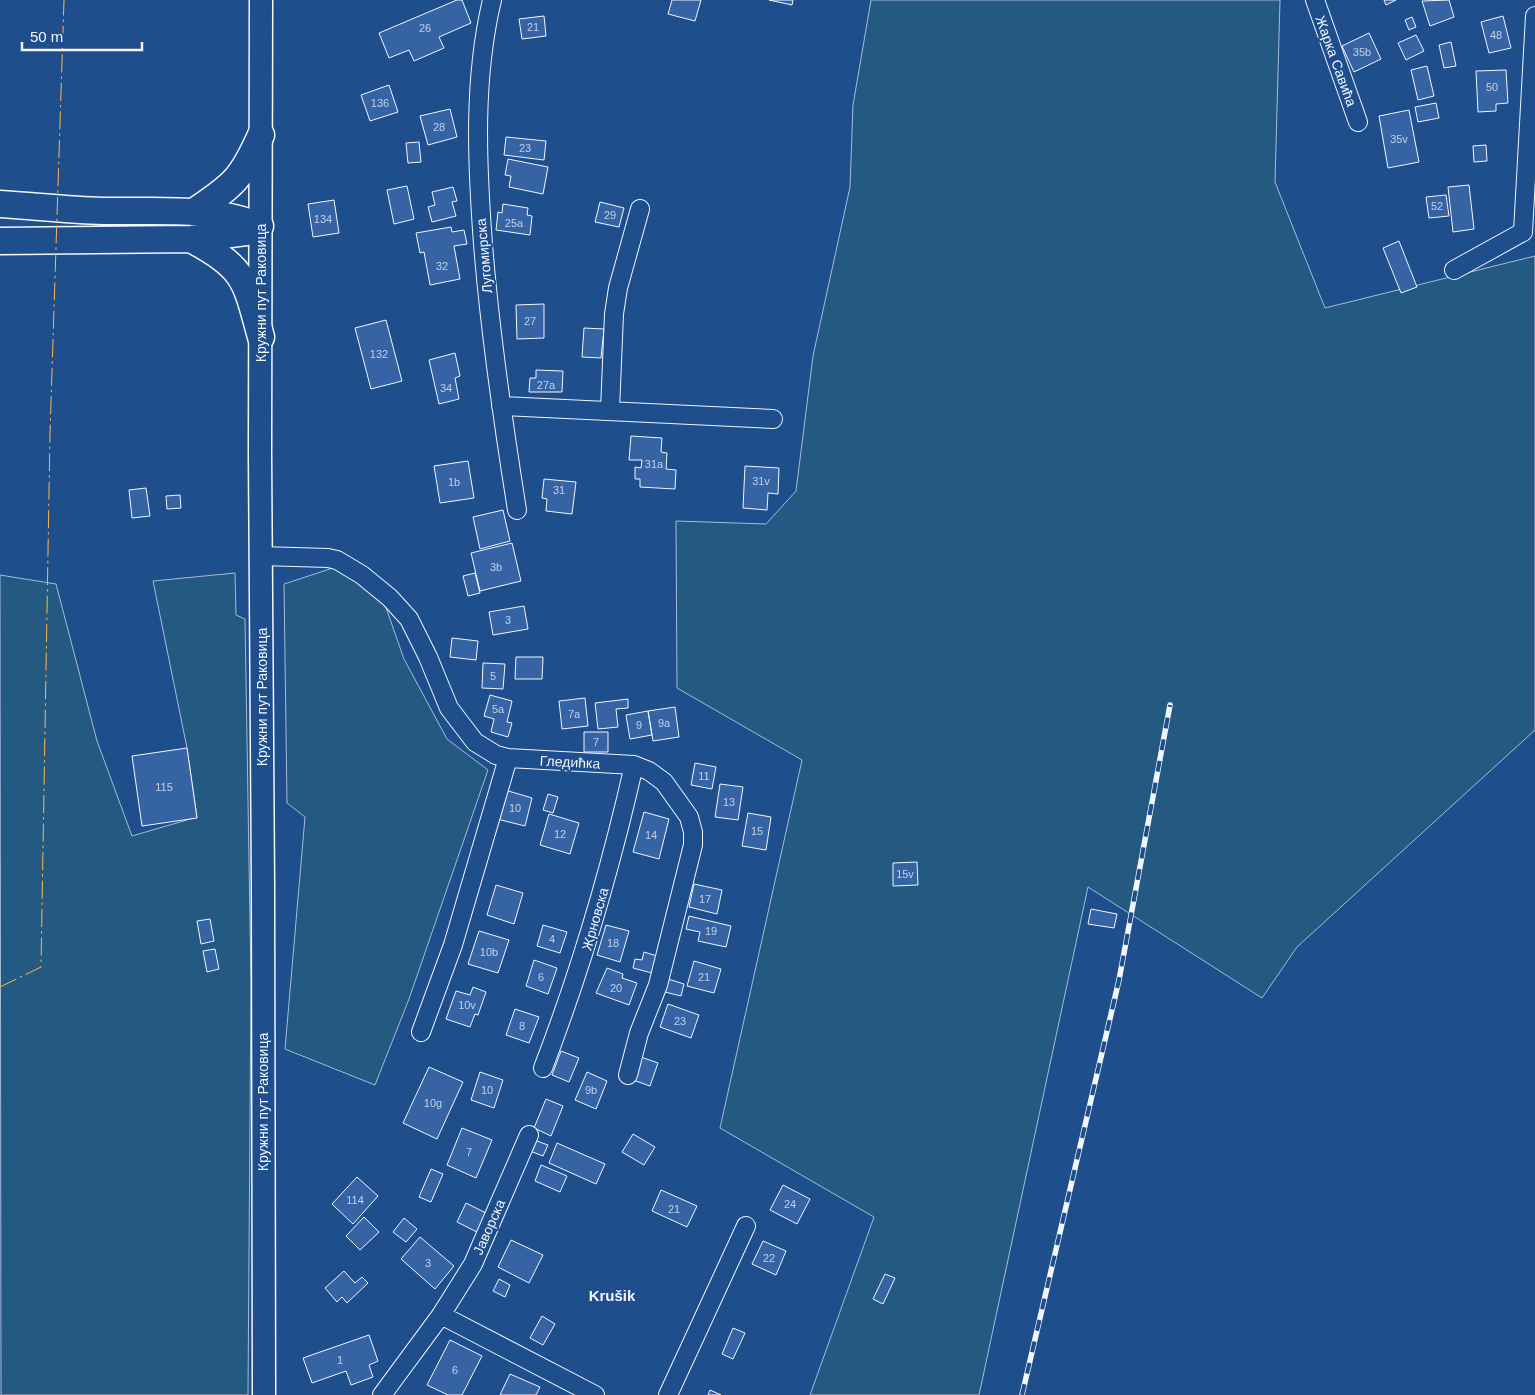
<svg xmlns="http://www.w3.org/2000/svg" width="1535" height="1395" font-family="Arial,sans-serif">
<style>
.green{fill:#245a82;stroke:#a8bbd7}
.building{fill:#3563a3;stroke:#f2f6ff}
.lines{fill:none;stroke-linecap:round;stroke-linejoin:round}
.minor-casing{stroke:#f2f6ff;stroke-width:20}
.major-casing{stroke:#f2f6ff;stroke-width:25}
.highway-casing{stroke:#f2f6ff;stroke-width:29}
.minor{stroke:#1f4e8c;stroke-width:18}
.major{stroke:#1f4e8c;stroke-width:22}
.highway{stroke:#1f4e8c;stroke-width:26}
.rail-casing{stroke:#f2f6ff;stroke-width:5.5}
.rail{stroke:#1f4e8c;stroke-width:4;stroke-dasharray:11;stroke-linecap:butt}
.power{stroke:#ffb74d;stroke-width:1;stroke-dasharray:18 4 2.5 4;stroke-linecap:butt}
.labels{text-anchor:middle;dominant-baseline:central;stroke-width:4;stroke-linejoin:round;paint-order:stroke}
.number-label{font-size:11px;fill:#c3d1e8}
.street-label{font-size:14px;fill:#f2f6ff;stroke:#1f4e8c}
.neighbourhood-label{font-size:15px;font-weight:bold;fill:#f2f6ff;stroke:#1f4e8c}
</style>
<rect width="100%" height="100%" fill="#1f4e8c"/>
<!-- green -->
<path class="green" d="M871,0h409l-5,182 50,126 210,-52v474l-238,217 -35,51 -174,-111 -109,508h-169l64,-178 -154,-89 82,-368 -125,-72 -1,-167 90,3 30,-33 17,-135 37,-169 3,-82z
M336,567l48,35 20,57 43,80 41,31 -79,229 -34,86 -90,-36 20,-232 -18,-14 -3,-219z
M235,573l1,42 9,4 6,362 -3,414h-247l-1,-820 56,9 41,157 35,95 65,-19 -10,-69 -34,-167z"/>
<!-- building -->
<path class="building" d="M457,0h5l9,23 -32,14 5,11 -30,13 -5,-11 -20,8 -10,-25z
M672,0h29l-6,21 -27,-7z
M769,0h24l-1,5z
M1384,0h12l-10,5z
M1449,0l5,17 -24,9 -8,-25z
M544,16l2,20 -24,3 -3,-20z
M1503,16l8,32 -22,5 -8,-31z
M1412,17l4,10 -7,3 -4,-10z
M1369,33l12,26 -27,13 -12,-26z
M1416,35l8,16 -18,9 -8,-17z
M1451,42l5,24 -12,2 -5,-23z
M1427,66l7,30 -16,4 -7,-30z
M1506,70l2,33 -12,1v7l-18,1 -2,-41z
M389,85l9,27 -28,9 -9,-26z
M1436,103l3,15 -21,4 -3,-15z
M450,109l7,28 -29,8 -8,-29z
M1409,110l10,52 -31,6 -9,-52z
M506,137l40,4 -2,19 -40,-5z
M419,142l2,20 -13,1 -2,-20z
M1486,145l1,16 -13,1 -1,-16z
M508,159l40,8 -5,27 -34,-7 2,-11 -6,-1z
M1469,185l5,44 -21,3 -5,-45z
M407,186l7,33 -20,5 -7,-34z
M453,187l4,14 -5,1 4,14 -24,6 -4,-15 7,-2 -3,-13z
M1446,195l3,21 -20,2 -3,-21z
M334,200l5,33 -26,4 -5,-33z
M600,202l24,6 -5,19 -24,-5z
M503,204l25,4 -1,7 5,1 -2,19 -34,-5 2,-18 4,1z
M451,227l1,5 12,-2 3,14 -13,2 6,33 -30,6 -6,-33 -4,1 -4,-20z
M1399,241l18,46 -16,6 -18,-45z
M544,304v34l-27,1 -1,-34z
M386,320l16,61 -31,8 -16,-61z
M584,328l20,1 -3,29 -19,-1z
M455,353l5,23 -5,2 4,21 -20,5 -10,-44z
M536,370l27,1 -1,21h-33l1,-14h6z
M631,436l31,2 -1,14 6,1 -1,16 10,1 -1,19 -35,-2v-8h-5v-12l6,1 1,-8h-13z
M468,461l6,37 -34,5 -6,-37z
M745,466l34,2 -1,26 -10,-1 -1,17 -24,-2z
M544,479l32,3 -4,32 -26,-3 1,-12 -5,-1z
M146,488l4,28 -18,2 -3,-28z
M180,495l1,13 -14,1 -1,-13z
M503,510l7,31 -30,8 -7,-32z
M512,543l9,38 -41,10 -9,-38z
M475,573l5,20 -12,3 -5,-20z
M524,606l4,23 -35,6 -4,-23z
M452,638l26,3 -2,19 -26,-3z
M516,657h27l-1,22h-27z
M483,663l22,1 -2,25 -21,-1z
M490,695l22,6 -5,21 5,1 -4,14 -17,-5 3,-13 -10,-3z
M585,698l3,28 -26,3 -3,-28z
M628,699v9l-12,1 2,18 -20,2 -3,-26z
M675,707l4,30 -26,4 -5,-30z
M648,711l4,24 -22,4 -4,-24z
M584,732h24v20h-24z
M187,748l10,70 -55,8 -10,-70z
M695,763l21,4 -4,22 -21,-4z
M720,784l23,3 -5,33 -23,-3z
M505,790l27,8 -7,28 -28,-7z
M548,794l10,3 -5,16 -10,-3z
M644,812l25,7 -10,40 -26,-7z
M748,813l23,4 -5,33 -24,-4z
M549,814l30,9 -9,31 -30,-9z
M917,862l1,23 -25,1v-23z
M694,884l28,6 -5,24 -28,-7z
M496,885l27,8 -9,31 -27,-9z
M1091,909l26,5 -3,14 -26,-4z
M689,916l42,10 -5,21 -28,-6 2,-9 -14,-3z
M210,919l4,22 -13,3 -4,-23z
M543,925l24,7 -7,21 -23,-7z
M606,925l23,6 -9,31 -23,-7z
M479,931l30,9 -11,33 -30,-9z
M215,949l4,20 -12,3 -4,-21z
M644,952l13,4 -5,17 -19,-5 2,-9 7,1z
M534,960l23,8 -9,26 -22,-8z
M694,961l27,8 -7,24 -27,-7z
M607,968l16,6 -1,4 15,5 -8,22 -33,-12z
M668,979l16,5 -3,12 -16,-4z
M473,987l13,5 -8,23 -3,-1 -5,13 -24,-8 10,-28 14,4z
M668,1004l31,11 -8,23 -31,-11z
M515,1009l24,8 -10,26 -23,-8z
M561,1051l18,7 -10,24 -17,-7z
M641,1057l17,6 -8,23 -17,-6z
M429,1067l34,15 -26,57 -34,-16z
M480,1072l23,8 -9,28 -23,-8z
M587,1072l20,9 -11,28 -21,-9z
M546,1099l17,7 -12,30 -17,-8z
M462,1128l30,12 -16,38 -29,-13z
M633,1134l22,13 -11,18 -22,-13z
M534,1140l14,5 -5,11 -13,-5z
M557,1143l48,21 -9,20 -47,-21z
M541,1165l26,11 -7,16 -25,-11z
M431,1169l12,5 -12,28 -12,-5z
M357,1177l21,19 -25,28 -21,-20z
M783,1185l27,14 -13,25 -27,-14z
M661,1190l36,16 -10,21 -35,-16z
M466,1203l24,12 -9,19 -24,-12z
M364,1217l15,15 -19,18 -14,-14z
M404,1218l13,11 -11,13 -13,-10z
M420,1237l34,29 -19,23 -34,-30z
M511,1240l32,15 -14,28 -31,-16z
M763,1241l23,10 -10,24 -24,-11z
M344,1271l11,12 7,-6 6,6 -21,20 -5,-6 -5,5 -12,-14z
M885,1274l10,4 -12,26 -10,-5z
M499,1279l11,6 -5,12 -12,-6z
M542,1316l13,8 -12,21 -13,-7z
M733,1328l12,5 -12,26 -11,-5z
M369,1335l9,26 -9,4 4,12 -22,8 -5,-14 -34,12 -9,-25z
M450,1340l32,16 -20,39h-14l-21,-10z
M510,1374l30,13 -4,8h-36z
M710,1390l11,5h-13z"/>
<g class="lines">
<!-- minor casing -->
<g class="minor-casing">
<path id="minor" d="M492,0c-19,80 -15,163 -9,244 7,90 20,178 34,266
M1315,0l43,122
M1454,270l69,-38 12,-216
M501,406l272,13
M610,410l4,-96 4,-26 22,-79
M261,556l67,2 9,2 25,15 28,23 19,21 19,38 21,51 26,34 21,13 12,3 126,7 15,6 15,11 25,35 4,15v13l-35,140 -19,48 -11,42
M421,1032l32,-87 55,-187
M543,1068c39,-101 67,-197 91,-303
M441,1315l32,-51 56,-129
M382,1395l59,-80 154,80
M668,1395l78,-169"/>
</g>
<!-- major casing -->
<g class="major-casing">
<path id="major" d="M261,0l-1,454 3,431 1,510"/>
</g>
<!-- highway casing -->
<g class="highway-casing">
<path id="highway" d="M0,204c34,2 68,6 103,7 54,1 106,-5 157,15
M195,211c39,-26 47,-33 66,-76
M191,239c55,30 54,40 70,98
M0,241l191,-2 55,-7 14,-6"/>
</g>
<!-- minor -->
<use href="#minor" class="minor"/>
<!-- major -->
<use href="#major" class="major"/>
<!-- highway -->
<use href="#highway" class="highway"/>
<!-- rail casing -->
<g class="rail-casing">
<path id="rail" d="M1022,1395l97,-415 51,-275"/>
</g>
<!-- rail -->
<use href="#rail" class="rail"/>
<!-- power -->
<path class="power" d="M0,987l41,-20 9,-534 14,-433"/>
</g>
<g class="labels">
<!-- number labels -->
<g class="number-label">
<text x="533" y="27">21</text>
<text x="425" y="28">26</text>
<text x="1496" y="35">48</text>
<text x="1362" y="52">35b</text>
<text x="1492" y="87">50</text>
<text x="380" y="103">136</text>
<text x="439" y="127">28</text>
<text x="1399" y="139">35v</text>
<text x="525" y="148">23</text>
<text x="1437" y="206">52</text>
<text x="610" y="215">29</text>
<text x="323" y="219">134</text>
<text x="514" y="223">25a</text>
<text x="442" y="266">32</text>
<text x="530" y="321">27</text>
<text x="379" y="354">132</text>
<text x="546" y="385">27a</text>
<text x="446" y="388">34</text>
<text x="654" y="464">31a</text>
<text x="761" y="481">31v</text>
<text x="454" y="482">1b</text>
<text x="559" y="490">31</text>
<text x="496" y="567">3b</text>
<text x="508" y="620">3</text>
<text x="493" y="676">5</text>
<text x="498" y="709">5a</text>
<text x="574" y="714">7a</text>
<text x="664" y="723">9a</text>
<text x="639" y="725">9</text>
<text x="596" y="742">7</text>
<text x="704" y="776">11</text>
<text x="164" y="787">115</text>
<text x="729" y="802">13</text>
<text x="515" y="808">10</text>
<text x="757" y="831">15</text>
<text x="560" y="834">12</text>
<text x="651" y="835">14</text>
<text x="905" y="874">15v</text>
<text x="705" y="899">17</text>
<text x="711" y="931">19</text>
<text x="552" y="939">4</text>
<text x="613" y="943">18</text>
<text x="489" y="952">10b</text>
<text x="541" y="977">6</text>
<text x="704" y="977">21</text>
<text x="616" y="988">20</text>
<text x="467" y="1005">10v</text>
<text x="680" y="1021">23</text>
<text x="522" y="1026">8</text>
<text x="487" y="1090">10</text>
<text x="591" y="1090">9b</text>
<text x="433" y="1103">10g</text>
<text x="469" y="1152">7</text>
<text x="355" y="1200">114</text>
<text x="790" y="1204">24</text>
<text x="674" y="1209">21</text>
<text x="769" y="1258">22</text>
<text x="428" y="1263">3</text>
<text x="340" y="1360">1</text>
<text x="455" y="1370">6</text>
</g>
<!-- street labels -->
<g class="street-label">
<text transform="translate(1336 61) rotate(70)">Жарка Савића</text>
<text transform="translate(484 256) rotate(-95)">Лугомирска</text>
<text transform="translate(261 293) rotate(-90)">Кружни пут Раковица</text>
<text transform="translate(262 697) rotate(-90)">Кружни пут Раковица</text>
<text transform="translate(570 762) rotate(3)">Гледићка</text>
<text transform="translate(595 919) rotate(-74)">Жрновска</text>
<text transform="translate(263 1102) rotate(-90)">Кружни пут Раковица</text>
<text transform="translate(489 1227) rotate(-66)">Јаворска</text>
</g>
<!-- neighbourhood labels -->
<g class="neighbourhood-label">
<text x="612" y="1295">Krušik</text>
</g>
</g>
<!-- scale -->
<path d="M22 42v8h120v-8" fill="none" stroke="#f2f6ff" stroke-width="2.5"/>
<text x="30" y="42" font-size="15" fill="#f2f6ff" stroke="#1f4e8c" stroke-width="4" paint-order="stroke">50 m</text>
</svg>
